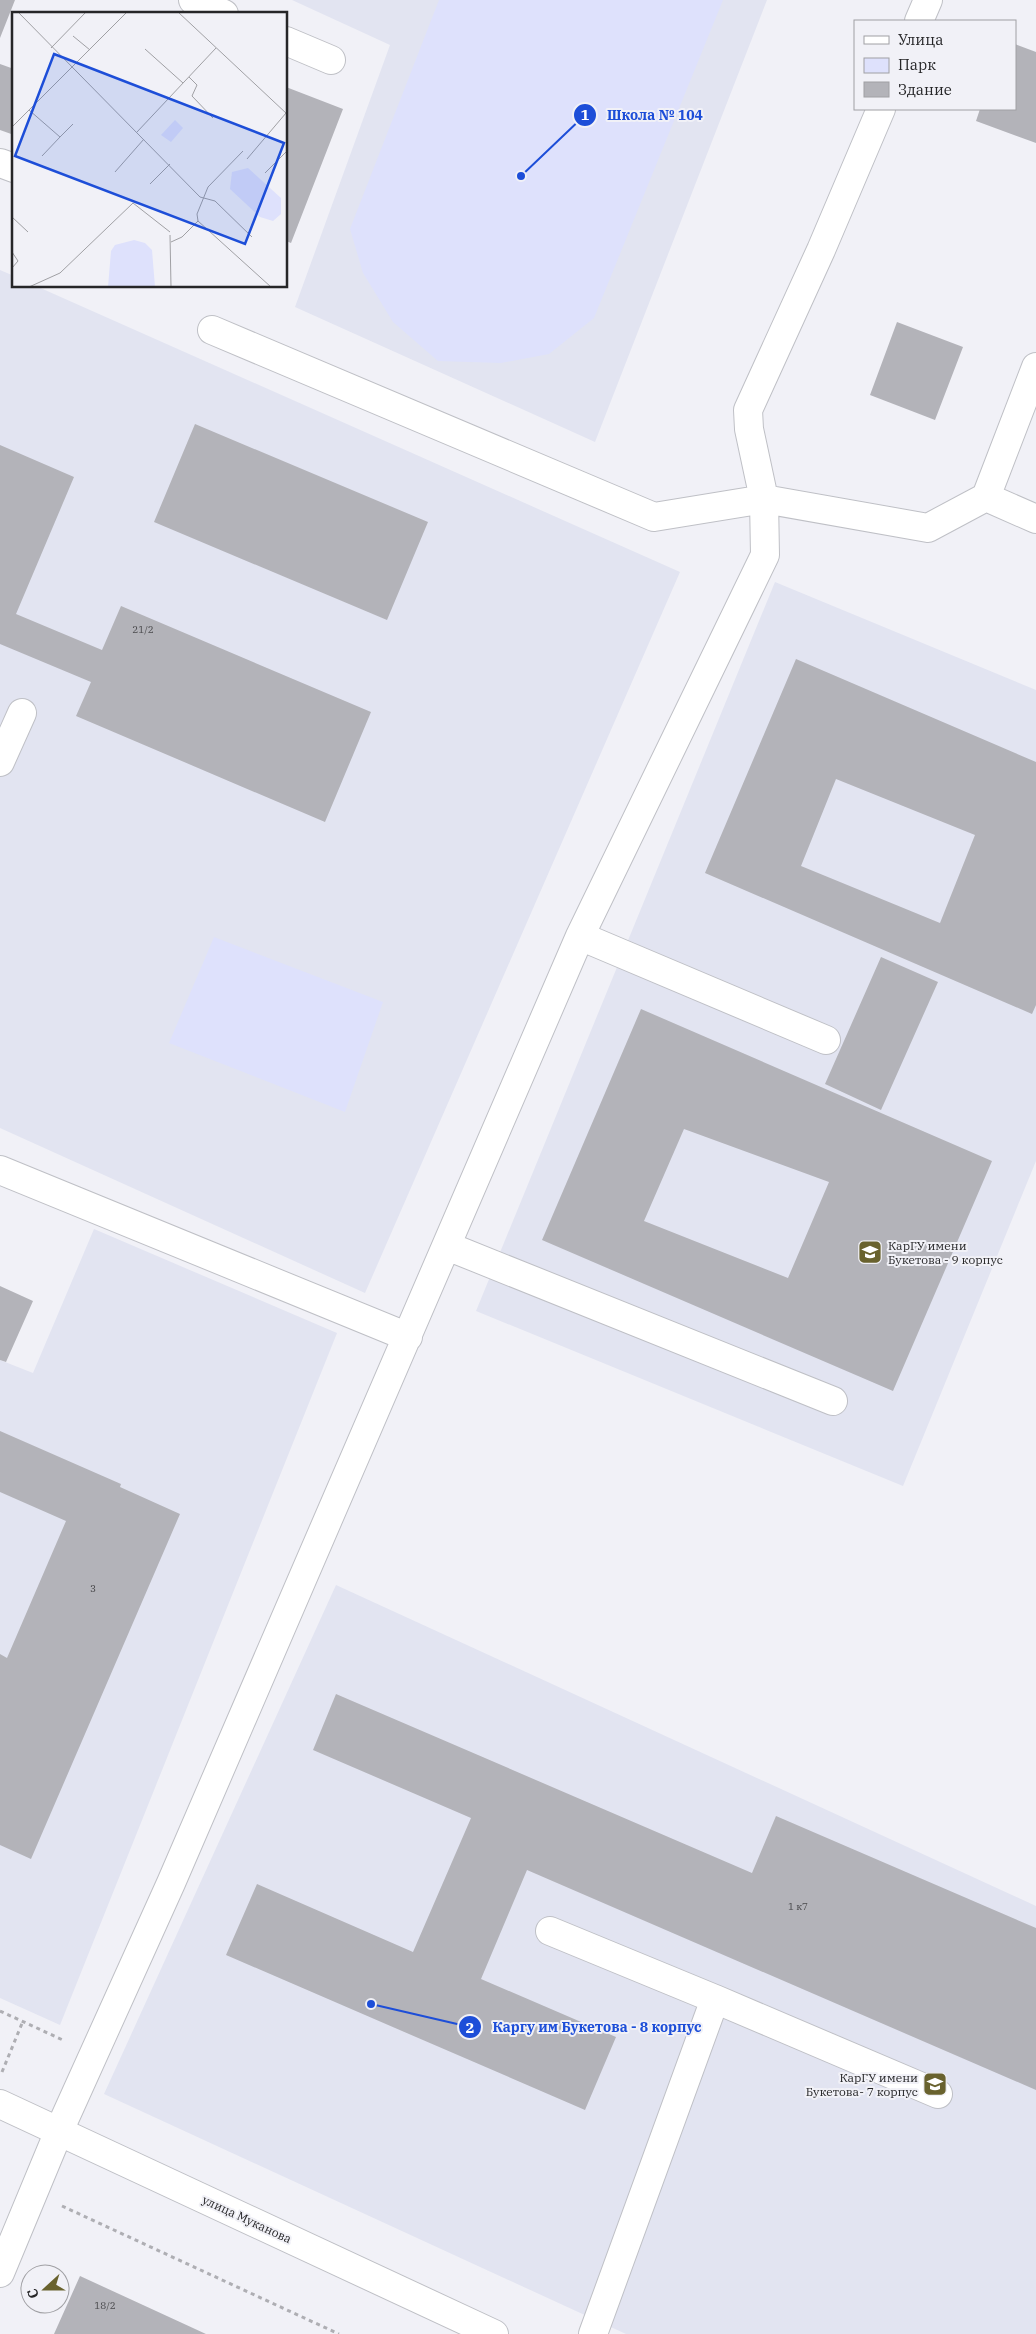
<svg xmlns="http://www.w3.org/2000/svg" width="1036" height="2334" font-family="'IBM Plex Serif',serif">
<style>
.built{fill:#e2e4f1}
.green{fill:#dee1fc}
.building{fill:#b3b3b9;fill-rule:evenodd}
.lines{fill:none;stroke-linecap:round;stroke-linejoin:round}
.minor-casing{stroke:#bfc0c6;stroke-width:30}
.major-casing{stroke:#bfc0c6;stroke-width:30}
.path{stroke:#aeaeb3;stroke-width:3;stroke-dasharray:4 4;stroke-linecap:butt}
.minor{stroke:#fff;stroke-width:28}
.major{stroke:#fff;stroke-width:28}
.labels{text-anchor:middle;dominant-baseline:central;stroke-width:4;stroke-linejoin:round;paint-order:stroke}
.number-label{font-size:10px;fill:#49494c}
.poi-label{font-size:12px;fill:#262628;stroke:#f1f1f7;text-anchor:start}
.street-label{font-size:12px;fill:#262628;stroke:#f1f1f7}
.inset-road{fill:none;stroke:#a0a0a4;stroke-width:1}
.view{fill:#1d4ed8;fill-opacity:0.15;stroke:#1d4ed8;stroke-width:2.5}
.inset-edge{fill:none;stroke:#262628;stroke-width:2.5}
.leader{fill:none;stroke:#1d4ed8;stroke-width:2}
.callout-dot{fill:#1d4ed8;stroke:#f1f1f7;stroke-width:2}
.mark-label{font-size:15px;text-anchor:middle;font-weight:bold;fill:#fff}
.callout-label{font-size:14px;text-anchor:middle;font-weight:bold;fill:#1d4ed8;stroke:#f1f1f7;stroke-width:4;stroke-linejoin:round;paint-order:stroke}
</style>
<rect width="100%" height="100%" fill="#f1f1f7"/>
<!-- built -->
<path class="built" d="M292,0h475l-172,442 -300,-135 95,-262z
M0,270l14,6v10h22l644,286 -315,721 -365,-165z
M775,582l261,108v471l-133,325 -427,-175z
M94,1229l243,104 -277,692 -60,-27v-638l33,13z
M336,1585l700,321v428h-410l-522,-240z"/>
<!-- green -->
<path class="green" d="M439,0h284l-129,318 -45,36 -48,9 -63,-2 -45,-39 -30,-49 -13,-44z
M214,937l169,65 -38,110 -176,-69z"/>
<!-- building -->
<path class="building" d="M0,0h15l-15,38z
M1015,44l21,8v91l-60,-22 4,-12h35z
M0,64l14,5v66l-14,-5z
M286,87l57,22 -52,134 -5,-2z
M897,322l66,25 -28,73 -65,-25z
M195,424l233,98 -41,98 -233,-98z
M0,445l74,32 -58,137 86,36 19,-44 250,106 -46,110 -249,-106 15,-34 -91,-38z
M796,659l240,103v243l-4,9 -327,-141zM836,779l139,56 -35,88 -139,-57z
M881,957l57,25 -57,128 -56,-26z
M641,1009l351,152 -99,230 -351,-151zM684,1129l145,53 -41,96 -144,-57z
M0,1286l33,15 -27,61 -6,-2z
M0,1431l121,53 -1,3 60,27 -149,345 -31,-14v-191l7,4 59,-137 -66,-29z
M336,1694l416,179 24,-57 260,112v162l-509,-220 -46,109 135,58 -31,73 -359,-155 31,-71 156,68 58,-134 -158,-68z
M80,2276l126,58h-152z"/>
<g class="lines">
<!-- minor casing -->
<g class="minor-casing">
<path id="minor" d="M193,0l31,14
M919,21l9,-21
M286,41l45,19
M0,163l14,5
M212,330l442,187 110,-18 164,29 58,-31 50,-130
M986,497l50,22
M0,762l22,-49
M580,936l246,104
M0,1170l408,167
M447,1246l386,155
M550,1931l165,68 -122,335
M715,1999l223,95
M0,2273l59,-142 112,-248 409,-947 185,-381 -1,-56 -15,-70 -1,-19 73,-160 60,-141"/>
</g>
<!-- major casing -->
<g class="major-casing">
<path id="major" d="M0,2104l494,230"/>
</g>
<!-- path -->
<path class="path" d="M0,2011l65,30
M2,2072l21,-51
M62,2206l277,128"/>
<!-- minor -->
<use href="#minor" class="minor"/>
<!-- major -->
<use href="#major" class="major"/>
</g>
<!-- icons -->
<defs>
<g id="university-square" transform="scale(1.25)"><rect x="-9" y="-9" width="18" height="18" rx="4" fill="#69622e" stroke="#f1f1f7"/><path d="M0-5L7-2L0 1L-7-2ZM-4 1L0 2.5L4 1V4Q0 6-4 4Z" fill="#fff"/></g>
</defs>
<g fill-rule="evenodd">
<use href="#university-square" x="870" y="1252"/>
<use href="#university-square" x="935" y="2084"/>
</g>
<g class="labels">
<!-- number labels -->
<g class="number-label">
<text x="143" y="629">21/2</text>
<text x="93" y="1588">3</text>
<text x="798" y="1906">1 к7</text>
<text x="105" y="2305">18/2</text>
</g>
<!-- poi labels -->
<g class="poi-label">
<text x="888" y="1245">КарГУ имени<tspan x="888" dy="14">Букетова - 9 корпус</tspan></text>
<text x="918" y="2077" text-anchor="end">КарГУ имени<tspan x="918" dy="14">Букетова- 7 корпус</tspan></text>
</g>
<!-- street labels -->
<g class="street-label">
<text transform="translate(247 2219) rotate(25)">улица Муканова</text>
</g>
</g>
<!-- overview -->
<g transform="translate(12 12)">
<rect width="275" height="275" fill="#f1f1f7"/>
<path d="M163,108l8,8 -12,14 -10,-7zM236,156l33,30v16l-8,7 -13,-4 -30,-28 2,-17zM122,228l11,3 7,7 3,37h-47l3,-36 4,-6z" fill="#dee1fc"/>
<path class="inset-road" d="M6,0l182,185 15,4 37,36M166,0l109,102M61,24l17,14M39,36l35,-36M133,37l38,34M177,65l8,8 -5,11 21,22M17,98l31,27 13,-13M0,115l115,-115M125,120l79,-84M231,139l-35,36 -11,27 1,7 73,66M30,144l18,-19M235,147l39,-46M103,160l29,-33M253,161l22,-22M138,172l20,-20M0,205l16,15M158,223l1,52M159,230l11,-5 16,-16M0,240l6,9 -6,7M17,275l31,-14 73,-70 37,29"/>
<path class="view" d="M42,42l230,89 -39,101 -230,-88z"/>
<rect width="275" height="275" class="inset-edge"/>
</g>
<!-- callouts -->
<path class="leader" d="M521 176L585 115M371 2004L470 2027"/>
<g class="callout-dot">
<circle cx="521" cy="176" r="5"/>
<circle cx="371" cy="2004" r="5"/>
<circle cx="585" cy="115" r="12"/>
<circle cx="470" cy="2027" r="12"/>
</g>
<g class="mark-label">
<text x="585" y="120">1</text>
<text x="470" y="2033">2</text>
</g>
<g class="callout-label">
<text x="655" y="120">Школа № 104</text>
<text x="597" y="2032">Каргу им Букетова - 8 корпус</text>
</g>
<!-- legend -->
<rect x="854" y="20" width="162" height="90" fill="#f1f1f7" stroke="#a0a0a4"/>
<rect x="864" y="36" width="25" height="8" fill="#ffffff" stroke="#a0a0a4"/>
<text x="898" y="45" font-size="15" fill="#262628">Улица</text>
<rect x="864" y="58" width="25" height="15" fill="#dee1fc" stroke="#a0a0a4"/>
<text x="898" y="70" font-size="15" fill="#262628">Парк</text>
<rect x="864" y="82" width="25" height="15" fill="#b3b3b9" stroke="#a0a0a4"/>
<text x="898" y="95" font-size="15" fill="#262628">Здание</text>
<!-- north arrow -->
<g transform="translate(45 2289) rotate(249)"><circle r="24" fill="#f1f1f7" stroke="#a0a0a4"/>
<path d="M0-4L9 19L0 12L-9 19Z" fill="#69622e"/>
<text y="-8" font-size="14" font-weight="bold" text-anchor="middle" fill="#262628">С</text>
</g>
</svg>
